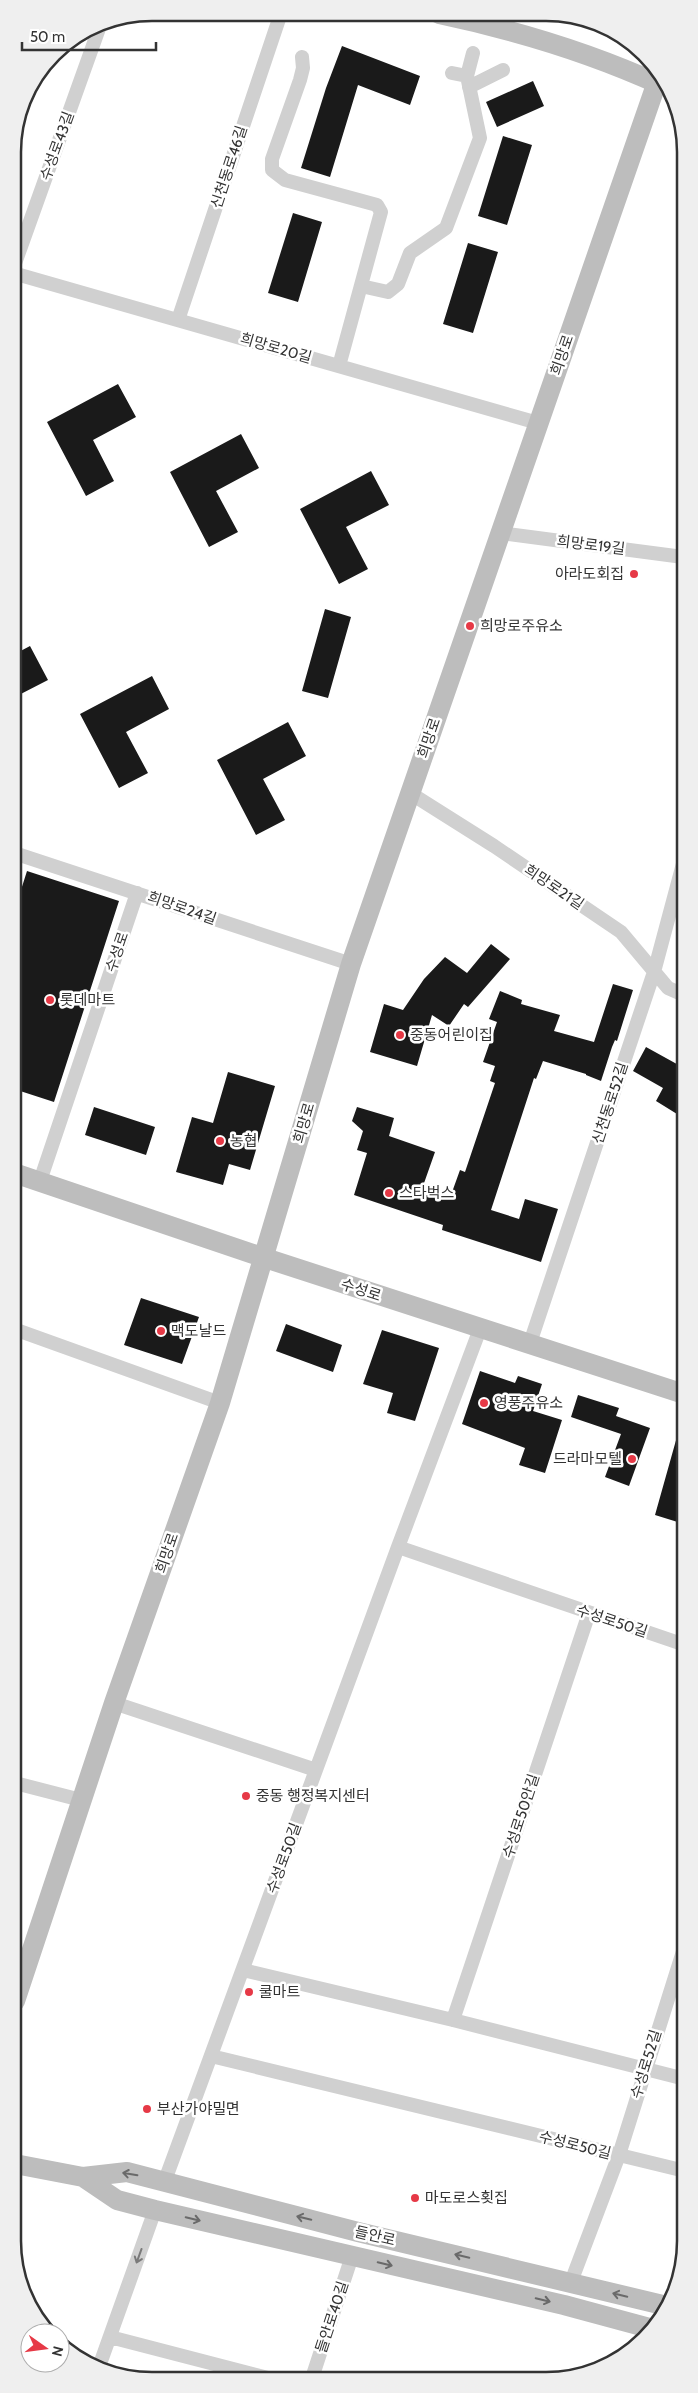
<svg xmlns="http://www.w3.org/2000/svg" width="698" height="2393" font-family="Cabin,'Noto Sans KR',sans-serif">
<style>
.building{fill:#1a1a1a}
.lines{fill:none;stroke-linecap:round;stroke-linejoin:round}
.street{stroke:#d0d0d0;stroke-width:14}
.secondary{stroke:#bdbdbd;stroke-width:20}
.oneway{stroke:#6a6a6a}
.oneway2{stroke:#7a7a7a}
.poi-dot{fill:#e63946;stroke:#fff;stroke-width:2}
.labels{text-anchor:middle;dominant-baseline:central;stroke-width:5;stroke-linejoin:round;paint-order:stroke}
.street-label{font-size:15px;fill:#333;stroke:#fff}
.poi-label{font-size:15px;fill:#333;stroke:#fff;text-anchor:start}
.rim{fill:none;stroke:#333;stroke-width:2.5}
</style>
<rect width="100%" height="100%" fill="#fff"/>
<!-- building -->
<path class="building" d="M342,46l78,30 -10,29 -52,-20 -28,92 -29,-9 25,-80z
M533,81l11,25 -47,21 -11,-25z
M503,136l29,9 -25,80 -29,-9z
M293,213l29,9 -24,80 -30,-9z
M468,243l30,9 -25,81 -30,-9z
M118,384l18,33 -43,23 21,41 -28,15 -39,-74z
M241,434l18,34 -43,23 22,41 -29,15 -39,-75z
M371,471l18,34 -43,22 22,42 -29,15 -39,-75z
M325,609l26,8 -23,81 -26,-7z
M30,646l18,34 -35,18v-43z
M152,676l17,33 -43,23 22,41 -29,15 -39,-74z
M288,722l18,34 -43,23 22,41 -29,15 -39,-75z
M27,871l92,30 -65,201 -40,-13v-177z
M491,944l19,15 -42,48 -4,-3 -15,22 -17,-11 -15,51 -47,-14 14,-48 19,6 21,-31 21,-22 22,16z
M613,984l20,6 -16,51 -2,-1 -3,7 -11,34 -15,-6v-1l-43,-13 -7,18 -2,-1 -43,132 28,9 6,-20 33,10 -17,53 -99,-32 1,-5 -89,-30 13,-42 -10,-3 6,-19 -11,-10 5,-14 37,11 -5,18 46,16 -12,34 28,9 9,-25 5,2 30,-89 -5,-2 5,-15 -12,-4 14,-40 -8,-3 11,-28 22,9 -1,4 39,11 -6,16 40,11z
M646,1047l38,21v35l-7,11 -21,-13 7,-13 -30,-17z
M228,1072l47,14 -25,84 -21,-6 -6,21 -47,-13 16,-55 21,6z
M94,1107l61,20 -9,28 -61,-20z
M141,1298l58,19 -17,47 -58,-19z
M286,1324l56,21 -9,27 -57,-21z
M382,1330l57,18 -24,73 -28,-8 6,-20 -30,-9z
M480,1371l35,12 3,-7 24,8 -9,27 29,9 -17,53 -26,-8 6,-17 -63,-24z
M578,1395l41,13 -3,8 34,12 -21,58 -24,-9 16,-43 -50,-17z
M680,1426l4,1v97l-29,-9z"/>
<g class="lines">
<!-- street -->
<path class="street" d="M302,57l1,11 -3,12 -28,79v11l13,10 92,25 4,7 -42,154
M452,73l15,3
M469,87l34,-17
M13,269l88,-246
M13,273l525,150
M361,286l27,6 10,-8 12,-31 36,-25 34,-90 -13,-62 6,-23
M178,320l103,-307
M500,533l183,24
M410,793l84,53 127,86 47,56 16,7
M14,853l337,111
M40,1181l97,-288
M14,1329l206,74
M530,1343l124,-371 30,-112
M398,1547l287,98
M114,1703l202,67
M15,1783l66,17
M243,1970l210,50 232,59
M453,2020l136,-407
M211,2056l474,115
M164,2183l234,-636 82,-218
M571,2282l48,-127 66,-210
M110,2337l158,41
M100,2364l55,-154
M312,2378l40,-122"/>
<!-- secondary -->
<path class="secondary" d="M439,14c76,16 152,39 222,71
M14,1173l251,85 419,136
M15,2001l99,-298 106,-300 131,-439 307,-885
M15,2164l68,13 44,-5 231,60 309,74
M83,2177l34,23 38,10 409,95 89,24"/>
</g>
<!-- one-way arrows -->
<defs><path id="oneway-shaft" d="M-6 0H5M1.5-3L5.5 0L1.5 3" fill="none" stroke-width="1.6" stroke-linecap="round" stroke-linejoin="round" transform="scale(1.25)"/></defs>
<g class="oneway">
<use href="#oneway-shaft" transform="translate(130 2174) rotate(-171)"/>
<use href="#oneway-shaft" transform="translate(304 2218) rotate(-166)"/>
<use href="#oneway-shaft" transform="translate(193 2219) rotate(13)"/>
<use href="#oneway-shaft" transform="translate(462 2256) rotate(-167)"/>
<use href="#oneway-shaft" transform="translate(385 2264) rotate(13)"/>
<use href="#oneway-shaft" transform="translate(620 2295) rotate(-166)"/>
<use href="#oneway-shaft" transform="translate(543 2300) rotate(13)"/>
</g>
<use class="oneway2" href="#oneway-shaft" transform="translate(139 2256) rotate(110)"/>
<!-- markers -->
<g class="poi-dot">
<circle cx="634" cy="574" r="5"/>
<circle cx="470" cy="626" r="5"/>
<circle cx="50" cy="1000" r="5"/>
<circle cx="400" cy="1035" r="5"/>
<circle cx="220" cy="1141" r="5"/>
<circle cx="389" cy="1193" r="5"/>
<circle cx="161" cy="1331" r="5"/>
<circle cx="484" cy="1403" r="5"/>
<circle cx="632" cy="1459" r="5"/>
<circle cx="246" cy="1796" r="5"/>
<circle cx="249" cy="1992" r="5"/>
<circle cx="147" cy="2109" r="5"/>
<circle cx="415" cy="2198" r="5"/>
</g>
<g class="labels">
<!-- street labels -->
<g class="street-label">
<text transform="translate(57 146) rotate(-70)">수성로43길</text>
<text transform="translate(229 167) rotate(-72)">신천동로46길</text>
<text transform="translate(276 348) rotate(16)">희망로20길</text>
<text transform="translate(562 355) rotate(-71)">희망로</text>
<text transform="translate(591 545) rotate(7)">희망로19길</text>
<text transform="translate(429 738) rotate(-71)">희망로</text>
<text transform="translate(554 887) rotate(34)">희망로21길</text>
<text transform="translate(182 908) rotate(19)">희망로24길</text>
<text transform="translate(117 952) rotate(-71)">수성로</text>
<text transform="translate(610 1103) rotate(-72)">신천동로52길</text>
<text transform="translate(304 1123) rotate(-74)">희망로</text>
<text transform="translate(361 1290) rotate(18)">수성로</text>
<text transform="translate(167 1553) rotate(-71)">희망로</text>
<text transform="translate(612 1621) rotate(18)">수성로50길</text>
<text transform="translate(521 1816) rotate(-72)">수성로50안길</text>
<text transform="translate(284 1858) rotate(-70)">수성로50길</text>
<text transform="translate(646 2064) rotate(-73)">수성로52길</text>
<text transform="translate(575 2145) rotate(14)">수성로50길</text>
<text transform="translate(375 2236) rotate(13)">들안로</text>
<text transform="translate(332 2317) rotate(-72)">들안로40길</text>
</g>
<!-- poi labels -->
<g class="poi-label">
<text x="624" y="574" text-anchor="end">아라도회집</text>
<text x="480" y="626">희망로주유소</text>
<text x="60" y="1000">롯데마트</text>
<text x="410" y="1035">중동어린이집</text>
<text x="230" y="1141">농협</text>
<text x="399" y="1193">스타벅스</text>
<text x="171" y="1331">맥도날드</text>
<text x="494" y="1403">영풍주유소</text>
<text x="622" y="1459" text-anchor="end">드라마모텔</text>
<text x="256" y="1796">중동 행정복지센터</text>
<text x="259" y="1992">쿨마트</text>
<text x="157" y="2109">부산가야밀면</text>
<text x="425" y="2198">마도로스횟집</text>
</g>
</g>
<!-- crop -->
<path d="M0 0H698V2393H0ZM152 21H546A131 131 0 0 1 677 152V2241A131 131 0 0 1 546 2372H152A131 131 0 0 1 21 2241V152A131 131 0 0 1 152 21Z" fill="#efefef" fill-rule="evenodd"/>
<path class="rim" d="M152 21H546A131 131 0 0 1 677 152V2241A131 131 0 0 1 546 2372H152A131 131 0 0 1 21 2241V152A131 131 0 0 1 152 21Z"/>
<!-- north arrow -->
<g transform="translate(45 2348) rotate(104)"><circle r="24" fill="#ffffff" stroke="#adadad"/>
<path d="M0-4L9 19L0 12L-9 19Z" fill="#e63946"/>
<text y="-8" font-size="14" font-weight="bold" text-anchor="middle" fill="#333333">N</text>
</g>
<!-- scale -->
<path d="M22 42v8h134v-8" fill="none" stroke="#333333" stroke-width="2.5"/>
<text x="30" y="42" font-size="15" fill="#333333" stroke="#ffffff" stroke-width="4" paint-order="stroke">50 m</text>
</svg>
